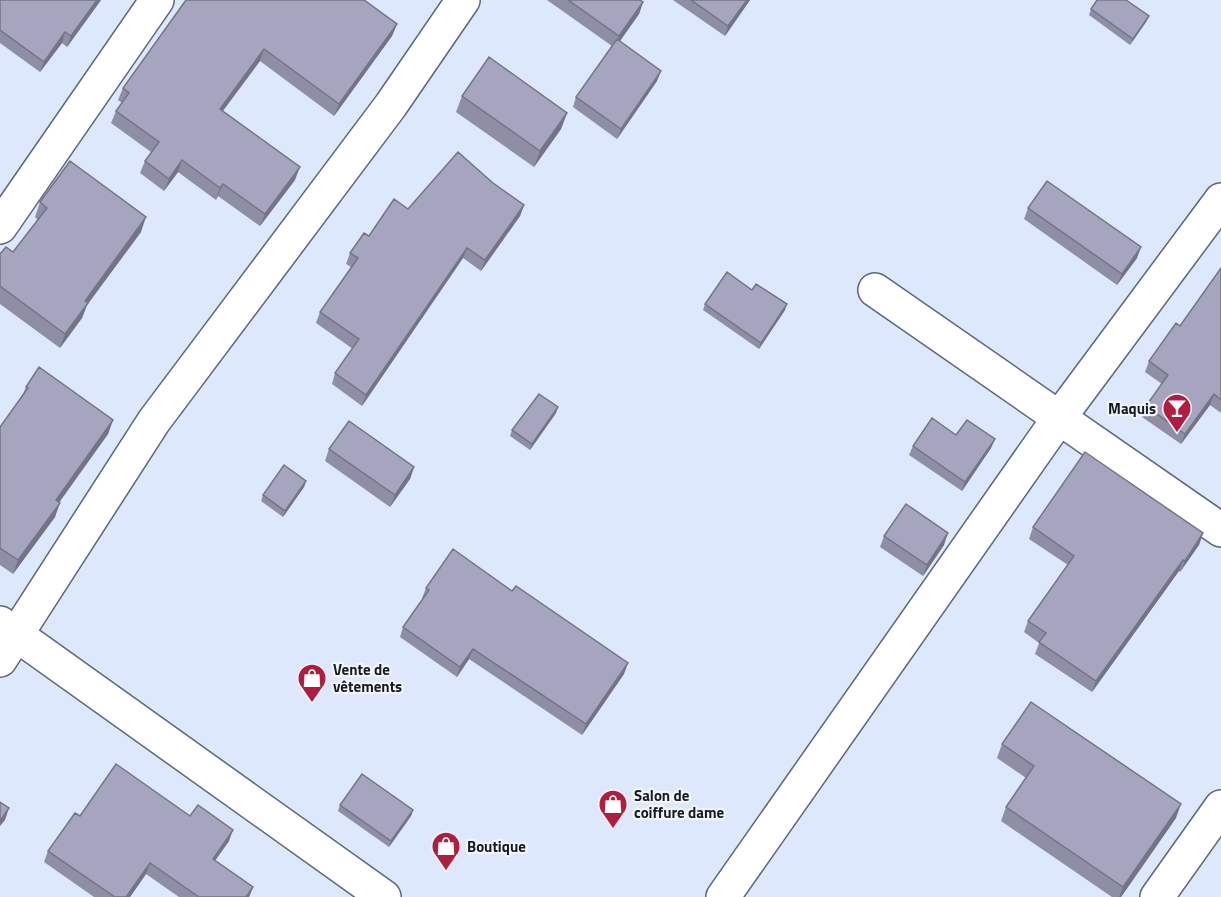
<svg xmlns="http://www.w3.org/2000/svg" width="1221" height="897" font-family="'Titillium Web',sans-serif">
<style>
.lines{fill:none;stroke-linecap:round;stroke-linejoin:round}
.minor-casing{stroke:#5a667c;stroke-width:36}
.minor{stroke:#fff;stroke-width:33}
.wall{fill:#8e8ea5}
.shaded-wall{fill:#747486}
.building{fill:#a5a5c0;stroke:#747486;stroke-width:1.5}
.labels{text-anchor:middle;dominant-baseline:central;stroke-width:4.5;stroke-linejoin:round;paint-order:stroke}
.poi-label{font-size:15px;font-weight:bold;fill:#161a24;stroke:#f2f5fa;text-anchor:start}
</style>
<rect width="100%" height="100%" fill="#dde8fd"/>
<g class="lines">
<!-- minor casing -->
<g class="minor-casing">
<path id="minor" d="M0,227l157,-227
M875,290l346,240
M0,623l384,274
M0,660l154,-239 237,-316 72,-105
M723,897l336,-479 162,-218
M1157,897l64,-90"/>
</g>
<!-- minor -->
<use href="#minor" class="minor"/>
</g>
<!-- wall -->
<path class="wall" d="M0,0h101l-34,47 -5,-4 -22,29 -40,-29z
M186,0l211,24 -5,12 -58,80 -74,-55 -37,50 72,69 -35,46 -42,-30 -2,4 -38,-28 -14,19 -24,-18 5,-12 6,-9 -40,-29 5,-12 6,-8 -4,-3 5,-12z
M547,0h93l3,2 -4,12 -19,27 37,40 -40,58 -44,-32 3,-10 36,-51z
M673,0h77l-25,36z
M1091,9l58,7 -3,6 -16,23 -41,-30z
M462,96l105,17 -6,16 -27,38 -78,-55z
M493,183l31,22 -4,11 -39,55 -18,-13 -101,148 -30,-22 3,-11 18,-24 -37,-26 4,-11 31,-45 -5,-3 4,-11 19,-17 39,-27z
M40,202l101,30 -54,73 -5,13 -22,30 -60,-44v-50l13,-2 25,-32 -3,-3z
M1028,208l109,50 -20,27 -93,-66z
M1221,268v145l-11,-8 -29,39 -39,-27 4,-11 16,-22 -17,-12 4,-11 31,-35z
M752,290l33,20 -26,39 -56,-39 2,-6z
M26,387l87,33 -5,14 -49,68 -4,15 -42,57 -13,-9v-138l22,-31z
M556,413l-26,37 -20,-14 2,-6z
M956,435l39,4 -4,9 -29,43 -53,-36 4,-9z
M329,449l85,18 -4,12 -20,28 -65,-46z
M306,481l-2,6 -21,30 -22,-16 2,-6z
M1033,527l170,6 -4,12 -19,27 -1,-1 -87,121 -57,-38 4,-11 -15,-11 4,-11 40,-56 -39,-26z
M884,536l60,9 -21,31 -43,-29z
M426,588l198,86 -42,61 -113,-76 -12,18 -57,-40 3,-10 20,-28 -1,-1z
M1002,744l174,74 -55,79h-9l-111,-76 5,-14 20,-29 -29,-20z
M340,805l73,5 -2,6 -22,31 -51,-36z
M80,816h110l39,25 -14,20 38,26 -4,10h-70l-33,-23 -16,23h-36l-50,-35 4,-11z"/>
<!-- shaded-wall -->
<path class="shaded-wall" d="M97,0h4l-34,47 4,-11z
M747,0h3l-25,36 3,-10z
M643,2l-4,12 -24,34 4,-12z
M1149,16l-3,6 -16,23 3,-6z
M397,24l-5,12 -58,80 5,-12z
M65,32l-3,11 -22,29 4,-10z
M264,49l-4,12 -45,60 5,-12z
M661,71l-4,10 -40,58 4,-10z
M567,113l-6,16 -27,38 6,-16z
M182,160l-4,12 -14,19 5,-12z
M300,167l-5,13 -35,46 5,-12z
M223,184l-5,12 -2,4 4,-12z
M524,205l-4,11 -39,55 4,-11z
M146,217l-5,15 -54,73 -5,13 -22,30 5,-14 20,-33z
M1141,247l-4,11 -20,27 5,-11z
M467,248l-4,10 -101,148 4,-11z
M787,304l-2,6 -26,39 2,-6z
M1214,394l-4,11 -29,39 4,-10z
M558,407l-2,6 -26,37 2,-6z
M113,420l-5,14 -57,80 5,-14z
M995,439l-4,9 -29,43 3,-9z
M414,467l-4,12 -20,28 5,-12z
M306,481l-2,6 -21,30 2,-6z
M60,503l-5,14 -42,57 5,-14z
M948,533l-4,12 -21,31 4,-11z
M1203,533l-4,12 -19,27 5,-11z
M1183,560l-4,11 -87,121 4,-11z
M473,649l-4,10 -12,18 3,-10z
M628,663l-4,11 -42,61 4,-11z
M1181,804l-5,14 -55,79h-2l4,-10z
M9,808l-4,12 -5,6v-5z
M413,810l-2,6 -22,31 2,-6z
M233,830l-4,11 -21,29 5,-11z
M150,863l-4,11 -16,23h-4z
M253,887l-4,10h-3z"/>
<!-- building -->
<path class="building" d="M0,0h97l-26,36 -6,-4 -21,30 -44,-32z
M186,0h178l33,24 -58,80 -75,-55 -44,60 80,58 -35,47 -42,-30 -3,4 -38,-28 -13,19 -24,-18 14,-19 -43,-31 13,-18 -6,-5z
M568,0h72l3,2 -24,34z
M691,0h56l-19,26z
M1097,0h29l23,16 -16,23 -42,-30z
M617,39l44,32 -40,58 -45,-32z
M489,57l78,56 -27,38 -78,-55z
M458,152l35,31 31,22 -39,55 -18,-12 -101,147 -31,-22 24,-34 -39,-27 38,-54 -8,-5 14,-20 5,3 25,-37 14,10z
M70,161l76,56 -61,84 3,2 -23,31 -65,-48v-32l6,-7 7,5 34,-44 -7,-6z
M1047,181l94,66 -19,27 -94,-66z
M1221,268v132l-7,-6 -29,40 -39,-28 22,-31 -19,-14 27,-38 4,3z
M727,272l25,18 4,-6 31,20 -26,39 -56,-39z
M39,367l74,53 -57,80 4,3 -42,57 -18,-12v-121l28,-39 -2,-1z
M539,394l19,13 -26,37 -20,-14z
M932,418l24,17 11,-15 28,19 -30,43 -52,-36z
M349,421l65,46 -19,28 -66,-46z
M1085,452l118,81 -18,28 -2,-1 -87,121 -57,-39 7,-9 -18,-12 46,-65 -41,-29z
M284,465l22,16 -21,30 -22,-16z
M906,504l42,29 -21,32 -43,-29z
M453,549l59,42 4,-5 112,77 -42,61 -113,-75 -13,18 -57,-40 26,-37 -3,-2z
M1031,702l150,102 -58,83 -117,-80 28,-41 -32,-22z
M116,764l74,52 8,-11 35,25 -20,29 40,28 -7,10h-47l-49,-34 -24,34h-11l-67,-46 27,-38 5,3z
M362,774l51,36 -22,31 -51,-36z
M0,802l9,6 -9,13z"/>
<!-- icons -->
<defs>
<g id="bar-pin" transform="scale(1.5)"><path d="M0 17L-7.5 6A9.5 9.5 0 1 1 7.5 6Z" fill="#b01d3e" stroke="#f2f5fa"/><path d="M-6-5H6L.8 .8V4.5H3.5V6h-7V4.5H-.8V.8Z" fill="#fff"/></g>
<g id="shop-pin" transform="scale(1.5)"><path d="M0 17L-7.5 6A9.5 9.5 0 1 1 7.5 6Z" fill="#b01d3e" stroke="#f2f5fa"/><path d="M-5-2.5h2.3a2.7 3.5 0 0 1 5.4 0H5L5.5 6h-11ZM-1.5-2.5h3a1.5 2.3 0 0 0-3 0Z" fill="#fff"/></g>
</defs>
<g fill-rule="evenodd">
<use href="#bar-pin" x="1177" y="408"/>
<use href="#shop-pin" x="312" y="678"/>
<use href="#shop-pin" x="613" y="804"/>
<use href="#shop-pin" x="446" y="846"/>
</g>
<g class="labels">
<!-- poi labels -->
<g class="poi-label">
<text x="1156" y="408" text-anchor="end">Maquis</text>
<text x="333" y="669">Vente de<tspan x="333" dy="17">vêtements</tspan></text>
<text x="634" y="795">Salon de<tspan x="634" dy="17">coiffure dame</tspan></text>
<text x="467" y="846">Boutique</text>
</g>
</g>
</svg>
